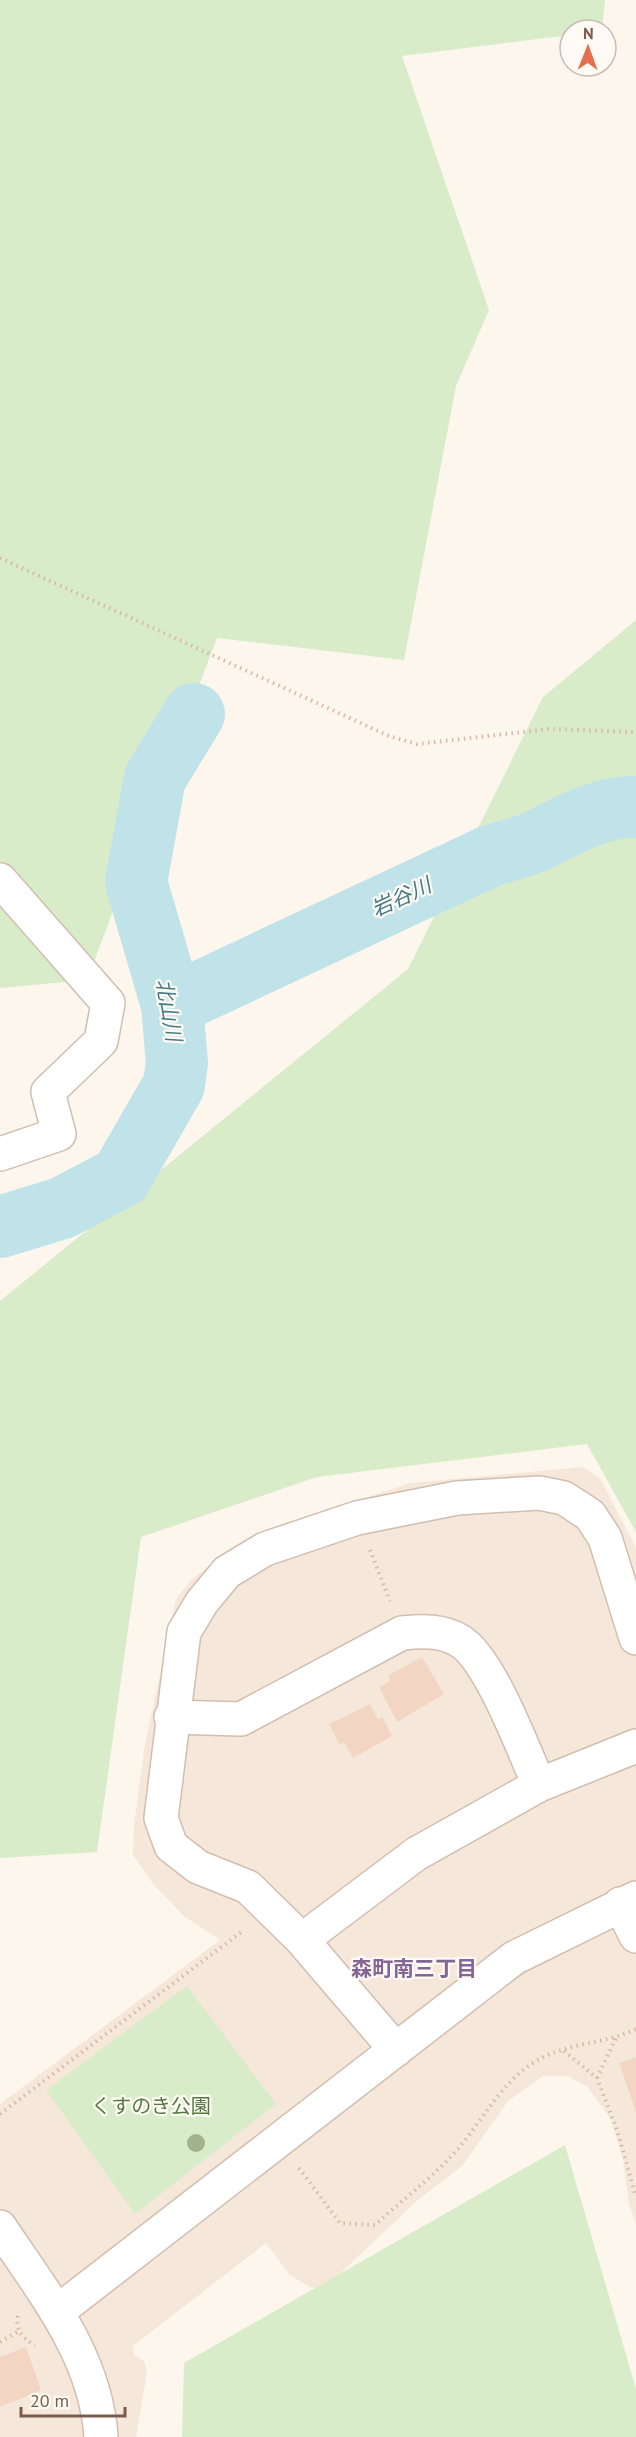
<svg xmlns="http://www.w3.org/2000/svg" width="636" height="2437" font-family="'PT Sans','Noto Sans JP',sans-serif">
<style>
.residential{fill:#f5e8da}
.green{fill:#d8ecc9}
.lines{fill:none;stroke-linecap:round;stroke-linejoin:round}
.river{stroke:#bfe3e8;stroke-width:62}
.building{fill:#f3d5c3}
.minor-casing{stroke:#d1beb0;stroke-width:36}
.path{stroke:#d9b8a5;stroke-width:4;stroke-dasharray:1.5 4.5;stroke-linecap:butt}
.minor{stroke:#fff;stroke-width:33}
.tree{fill:#a0b28e}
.labels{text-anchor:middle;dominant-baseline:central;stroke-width:4.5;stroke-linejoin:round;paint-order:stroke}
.park-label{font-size:20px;fill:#537a41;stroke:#fffaf3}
.water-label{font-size:21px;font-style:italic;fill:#437c86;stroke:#fffaf3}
.neighbourhood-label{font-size:21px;font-weight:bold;fill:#846695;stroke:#fffaf3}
</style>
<rect width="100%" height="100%" fill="#fdf6ec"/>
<!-- residential -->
<path class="residential" d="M583,1467l17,11 36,70v676l-7,-19 -6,-46 -12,-39 -24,-34 -20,-10h-24l-35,25 -46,65 -43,33 -89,84 -11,6 -10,-2 -19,-12 -24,-32 -133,103 1,9 10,6 3,12 -11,64h-136v-333l220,-164 -35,-23 -32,-33 -20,-29 1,-30 11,-81 31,-145 15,-19 31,-25 43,-25 146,-47z"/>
<!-- green -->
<path class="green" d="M0,0h605l-3,30h-32v5l-168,21 87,254 -33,76 -52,274 -187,-22 -130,342 -87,8z
M636,620v912l-49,-88 -270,33 -176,60 -44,315 -97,6v-557l408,-332 135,-272z
M187,1986l89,118 -141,110 -89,-124z
M565,2145l71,244v48h-454l2,-74z"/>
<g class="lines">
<!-- river -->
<path class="river" d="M172,1005l318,-149c15,-5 34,-9 49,-16 29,-15 63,-34 97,-33
M0,1227l62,-19 59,-31 53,-92 3,-22 -5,-58 -36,-123 19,-104 39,-64"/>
</g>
<!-- building -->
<path class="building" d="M422,1657l22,37 -47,28 -18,-35 11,-6 -1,-6z
M370,1704l8,15 5,-1 9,18 -39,22 -9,-16 -4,3 -11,-21z
M636,2057v55l-17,-49z
M26,2347l15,43 -41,17v-50z"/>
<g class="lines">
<!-- minor casing -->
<g class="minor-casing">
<path id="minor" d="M0,880l108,123 -7,38 -53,51 11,42 -59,20
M171,1717l70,2 161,-86c21,-2 40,-3 58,8 30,18 64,110 79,144
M620,1904l16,32
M302,1940l114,-86 123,-69 97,-39
M396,2050l-94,-110 -54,-53 -50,-20 -27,-21 -10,-28 23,-186 18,-30 25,-30 38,-23 92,-31 100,-20 82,-5 25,5 26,17 15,23 31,100
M0,2227c43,65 96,129 101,210
M57,2312l457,-354 122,-60"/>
</g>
<!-- path -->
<path class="path" d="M0,558l389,178 28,8 132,-15 87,3
M370,1550l20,51
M564,2051l33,27 20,52 19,67
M597,2078l19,-40
M0,2114l244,-184
M299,2168l41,55 35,2c27,-25 58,-48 82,-75 26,-30 44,-68 79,-89 30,-18 69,-17 100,-32
M18,2316c-3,14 5,23 17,29
M0,2342l19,-11"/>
<!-- minor -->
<use href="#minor" class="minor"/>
</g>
<!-- trees -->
<circle class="tree" cx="196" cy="2143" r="9"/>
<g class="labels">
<!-- park labels -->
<g class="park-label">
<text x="151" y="2106">くすのき公園</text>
</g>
<!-- water labels -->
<g class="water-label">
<text transform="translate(401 897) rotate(-25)">岩谷川</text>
<text transform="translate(169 1010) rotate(80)">北山川</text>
</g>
<!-- neighbourhood labels -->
<g class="neighbourhood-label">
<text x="414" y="1968">森町南三丁目</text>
</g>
</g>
<!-- north arrow -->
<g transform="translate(588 48) rotate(1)"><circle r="28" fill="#fffaf3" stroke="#cabbb1" stroke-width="1.5"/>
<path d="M0-4.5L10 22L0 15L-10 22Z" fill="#e76f51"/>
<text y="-9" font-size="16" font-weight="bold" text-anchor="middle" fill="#7a5c4d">N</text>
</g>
<!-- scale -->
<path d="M21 2407v9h104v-9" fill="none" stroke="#7a5c4d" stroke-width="3"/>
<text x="30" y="2407" font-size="18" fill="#7a5c4d" stroke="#fffaf3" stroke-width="4.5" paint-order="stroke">20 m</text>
</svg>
